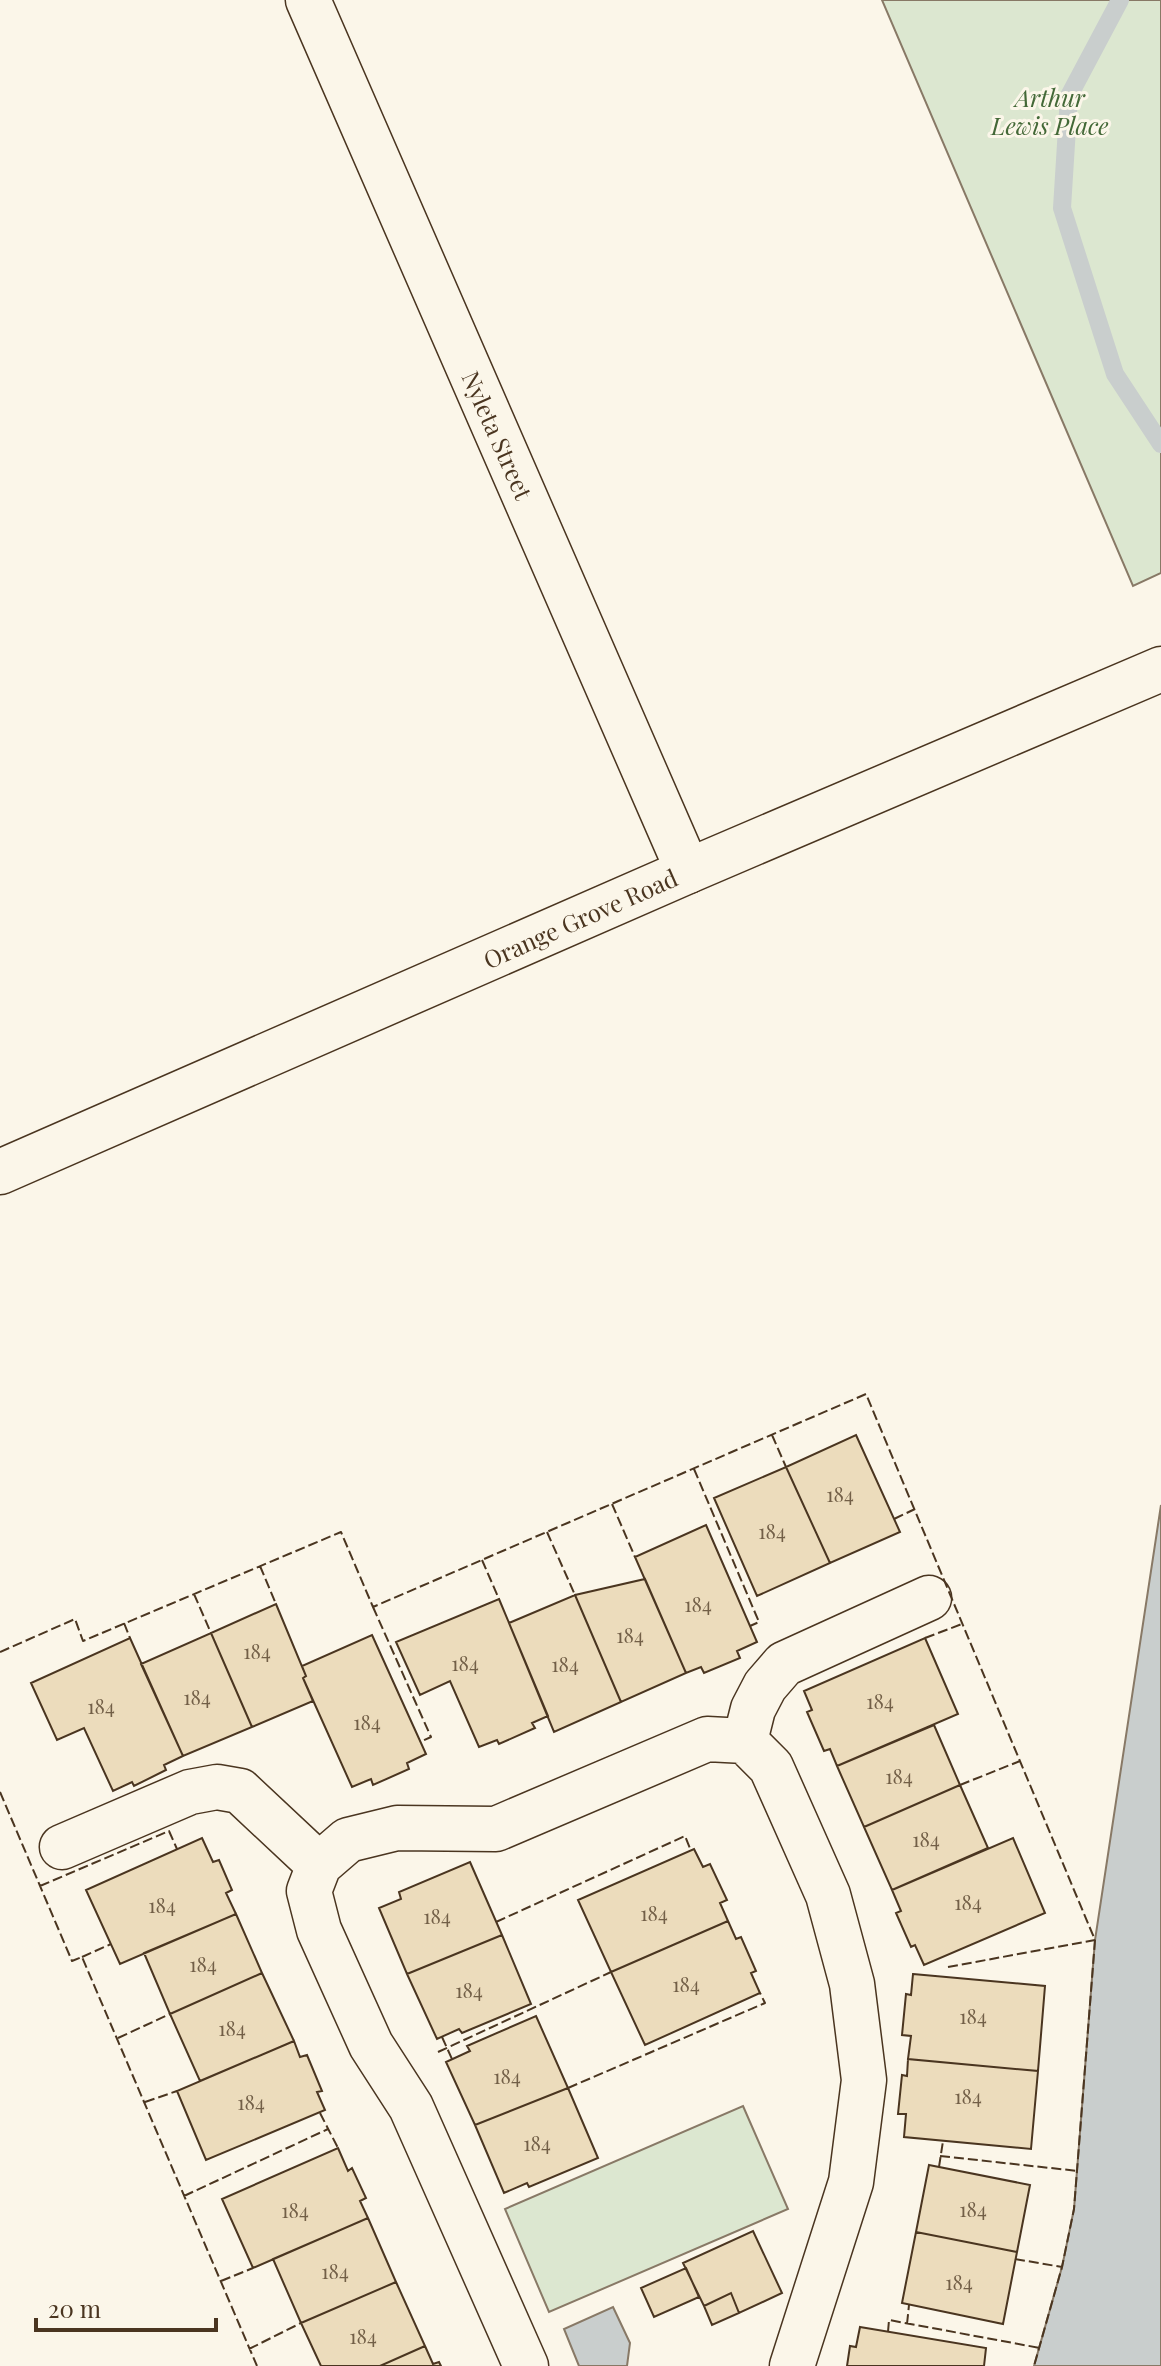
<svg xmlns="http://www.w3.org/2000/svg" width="1161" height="2366" font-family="'Playfair Display',serif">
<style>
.green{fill:#dce7d0;stroke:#887966;stroke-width:2}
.water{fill:#c9cecd;stroke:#887966;stroke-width:2}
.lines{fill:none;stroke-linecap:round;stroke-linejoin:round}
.stream{stroke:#c9cecd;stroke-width:18}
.building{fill:#ecdcbc;stroke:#4a3520;stroke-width:2}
.street-casing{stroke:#4a3520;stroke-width:47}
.secondary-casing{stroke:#4a3520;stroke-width:47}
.street{stroke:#fbf6e9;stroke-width:44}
.secondary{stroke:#fbf6e9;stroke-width:44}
.fence{stroke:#4a3520;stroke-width:2;stroke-dasharray:10 4;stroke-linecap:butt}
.labels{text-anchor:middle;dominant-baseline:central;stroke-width:6;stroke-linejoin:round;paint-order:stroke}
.number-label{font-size:20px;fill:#725f47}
.park-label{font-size:24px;font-style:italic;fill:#436837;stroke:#fbf6e9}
.street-label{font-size:24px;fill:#4a3520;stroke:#fbf6e9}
</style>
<rect width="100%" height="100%" fill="#fbf6e9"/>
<!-- green -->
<path class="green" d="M882,0h279v573l-28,13z
M743,2106l45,103 -239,103 -44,-103z"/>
<!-- water -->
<path class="water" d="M1161,1505v861h-127l28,-99 12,-58 21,-269z
M613,2307l17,36 -3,23h-48l-15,-37z"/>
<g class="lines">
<!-- stream -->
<path class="stream" d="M1120,0l-51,96 -7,112 53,166 46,70"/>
</g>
<!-- building -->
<path class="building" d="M856,1435l44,97 -70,31 -44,-96z
M786,1467l44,96 -73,33 -43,-98z
M706,1525l51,117 -20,9 3,7 -36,15 -3,-6 -15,6 -51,-116z
M645,1579l41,94 -65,29 -46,-107z
M575,1595l46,107 -67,30 -45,-109z
M499,1599l49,117 -16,7 3,5 -36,16 -2,-4 -18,7 -29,-66 -30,14 -24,-53z
M276,1604l30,72 -3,2 10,23 -61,26 -41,-94z
M211,1633l41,94 -69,29 -42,-92z
M372,1635l54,119 -19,9 2,6 -36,16 -2,-6 -19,8 -49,-109 3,-2 -4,-10z
M130,1638l53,118 -19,9 2,5 -32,16 -2,-4 -19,9 -29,-63 -27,12 -26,-57z
M925,1638l33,76 -121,52 -7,-17 -6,2 -17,-39 5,-2 -8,-19z
M934,1725l26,60 -96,42 -27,-61z
M960,1785l28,63 -96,42 -28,-63z
M202,1838l11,24 6,-2 13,30 -6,3 10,21 -116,50 -34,-74z
M1013,1838l32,75 -121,52 -9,-20 -4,2 -15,-34 5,-2 -9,-21z
M694,1849l9,18 7,-3 17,36 -7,3 8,18 -117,51 -33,-72z
M470,1862l32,73 -95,39 -28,-66 22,-9 -2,-7z
M236,1914l26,59 -92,41 -26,-61z
M728,1921l8,18 5,-2 15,34 -5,2 9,20 -115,52 -34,-73z
M502,1935l29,69 -69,29 -3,-4 -22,10 -30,-65z
M262,1973l32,68 -94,40 -30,-67z
M913,1974l132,12 -7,85 -130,-12 3,-23 -9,-1 4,-41 5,1z
M536,2016l32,72 -93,37 -29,-63 24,-11 -3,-5z
M294,2041l6,16 7,-2 15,36 -5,1 8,18 -119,50 -29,-69z
M908,2059l130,12 -7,78 -127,-12 2,-23h-8l4,-39 5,1z
M568,2088l30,70 -69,29 -2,-4 -23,10 -29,-68z
M338,2148l10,23 4,-3 14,30 -6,3 8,17 -115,50 -31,-69z
M929,2165l101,20 -13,67 -101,-20z
M368,2218l28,64 -95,41 -28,-64z
M753,2231l29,62 -43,20 -8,-20 -27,13 -21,-43z
M916,2232l101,20 -14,72 -101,-21z
M686,2268l13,29 -45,20 -13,-29z
M396,2282l29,64 -45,20h-59l-20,-43z
M731,2293l8,20 -27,12 -8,-19z
M860,2327l126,21 -2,18h-137l3,-20 6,1z
M425,2346l8,18 6,-2 2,4h-61z"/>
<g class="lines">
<!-- street casing -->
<g class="street-casing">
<path id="street" d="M308,0l380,871
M745,1741l8,-32 12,-23 19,-22 145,-66
M62,1847l128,-55 27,-5 23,4 79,74
M526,2366l-115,-259 -40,-62 -52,-115 -10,-39 10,-26 29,-25 49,-12 99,1 211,-90 38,2 26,26 57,128 24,89 12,96 -13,102 -59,184"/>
</g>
<!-- secondary casing -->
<g class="secondary-casing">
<path id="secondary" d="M0,1172l688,-301 473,-202"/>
</g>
<!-- street -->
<use href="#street" class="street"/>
<!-- secondary -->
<use href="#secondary" class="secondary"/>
<!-- fence -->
<path class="fence" d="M772,1435l14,32
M694,1469l65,153 -9,4
M612,1504l23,53
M894,1519l21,-10
M547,1532l28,63
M482,1560l17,39
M260,1566l16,38
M194,1594l17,39
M373,1607l58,130 -11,5
M124,1623l6,15
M925,1638l37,-14
M0,1652l75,-33 8,22 258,-109 32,75 493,-213 229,546 -21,269 -12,58 -28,99
M960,1785l60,-24
M0,1792l72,169 10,-4 175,409
M40,1886l129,-55 8,18
M496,1922l189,-86 6,15
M82,1957l29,-13
M948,1967l147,-27
M442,2037l10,22
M118,2038l52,-24
M438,2052l173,-80
M568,2088l197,-85 -5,-10
M145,2102l32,-11
M320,2113l18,35
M940,2156l138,15
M939,2167l4,-26
M184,2196l144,-67
M1015,2259l47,8
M221,2281l32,-13
M907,2324l2,-19
M888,2332l1,-12 151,28
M249,2349l52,-26"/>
</g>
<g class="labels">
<!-- number labels -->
<g class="number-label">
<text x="840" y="1493">184</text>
<text x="772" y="1530">184</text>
<text x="698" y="1603">184</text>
<text x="630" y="1634">184</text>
<text x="257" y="1650">184</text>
<text x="465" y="1662">184</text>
<text x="565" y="1663">184</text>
<text x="197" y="1696">184</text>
<text x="880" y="1700">184</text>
<text x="101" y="1705">184</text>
<text x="367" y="1721">184</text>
<text x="899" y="1775">184</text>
<text x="926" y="1838">184</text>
<text x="968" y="1901">184</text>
<text x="162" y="1904">184</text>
<text x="654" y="1912">184</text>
<text x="437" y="1915">184</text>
<text x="203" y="1963">184</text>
<text x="686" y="1983">184</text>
<text x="469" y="1989">184</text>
<text x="973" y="2015">184</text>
<text x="232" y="2027">184</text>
<text x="507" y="2075">184</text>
<text x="968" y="2095">184</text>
<text x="251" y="2101">184</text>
<text x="537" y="2142">184</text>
<text x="973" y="2208">184</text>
<text x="295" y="2209">184</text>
<text x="335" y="2270">184</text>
<text x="959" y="2281">184</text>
<text x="363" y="2335">184</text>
</g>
<!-- park labels -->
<g class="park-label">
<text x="1050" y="97">Arthur<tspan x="1050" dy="28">Lewis Place</tspan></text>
</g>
<!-- street labels -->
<g class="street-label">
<text transform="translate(498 435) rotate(66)">Nyleta Street</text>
<text transform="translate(580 918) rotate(-24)">Orange Grove Road</text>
</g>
</g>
<!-- scale -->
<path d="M36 2318v12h180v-12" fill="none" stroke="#4a3520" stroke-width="4"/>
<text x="48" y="2318" font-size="24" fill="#4a3520" stroke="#fbf6e9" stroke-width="6" paint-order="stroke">20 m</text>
</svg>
